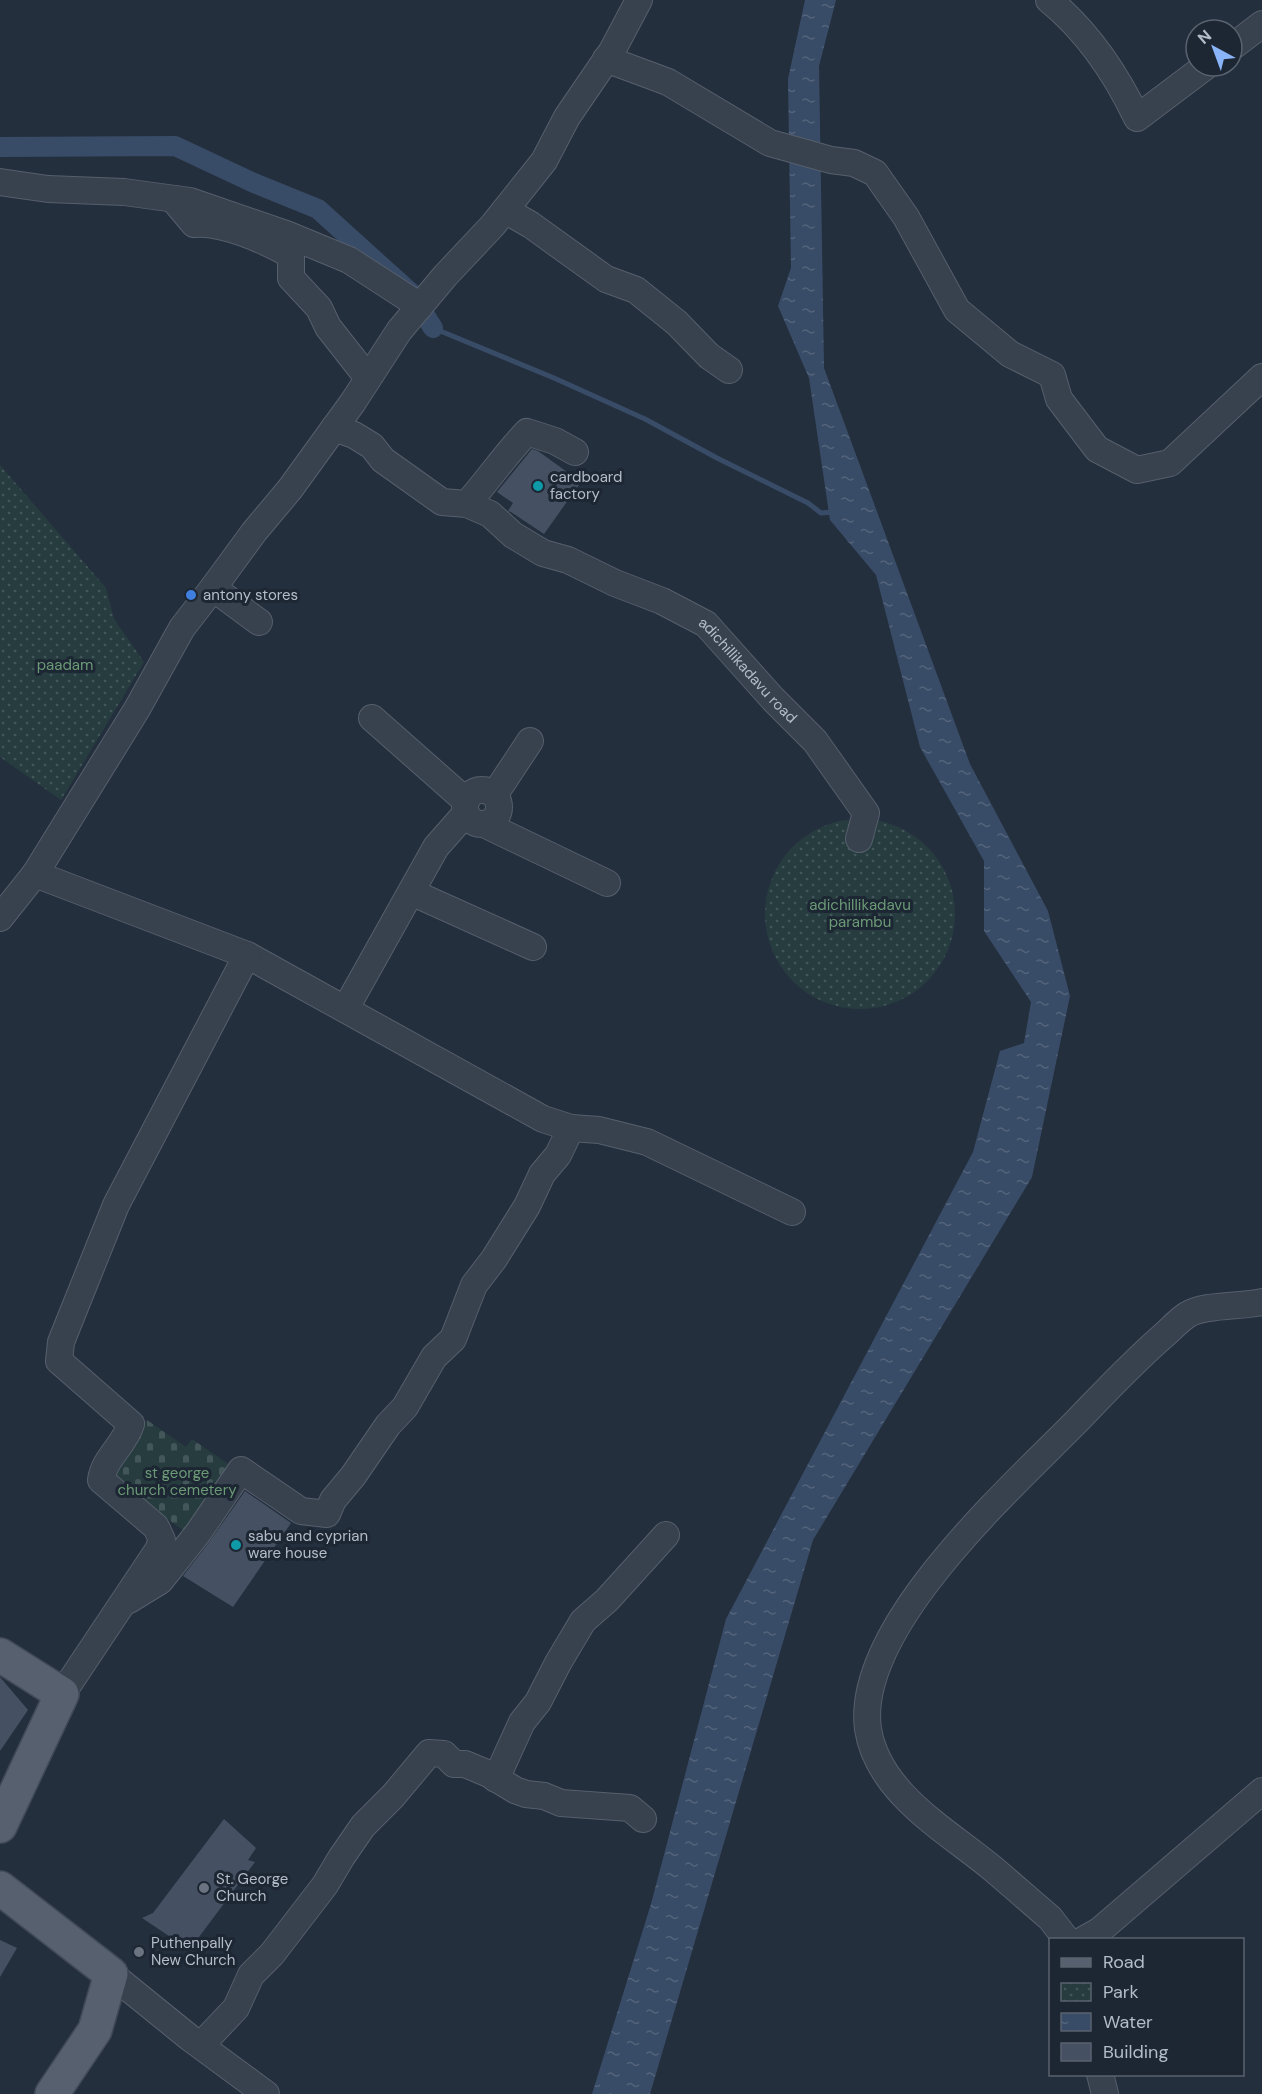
<svg xmlns="http://www.w3.org/2000/svg" width="1262" height="2094" font-family="'DM Sans',sans-serif">
<style>
.cemetery{fill:url(#cemetery-stones)}
.park{fill:url(#park-dots)}
.water{fill:url(#water-ripples)}
.lines{fill:none;stroke-linecap:round;stroke-linejoin:round}
.stream{stroke:#394c67;stroke-width:5}
.canal{stroke:#394c67;stroke-width:20}
.building{fill:#455162}
.minor-casing{stroke:#565f6c;stroke-width:28}
.major-casing{stroke:#414a57;stroke-width:36}
.minor{stroke:#38414e;stroke-width:26}
.major{stroke:#56606e;stroke-width:33}
.culture-dot{fill:#0f9aa8;stroke:#1d2633;stroke-width:2}
.shop-dot{fill:#3f7fe0;stroke:#1d2633;stroke-width:2}
.worship-dot{fill:#6b7280;stroke:#1d2633;stroke-width:2}
.labels{text-anchor:middle;dominant-baseline:central;stroke-width:6;stroke-linejoin:round;paint-order:stroke}
.poi-label{font-size:15px;fill:#b4bcc9;stroke:#1d2633;text-anchor:start}
.park-label{font-size:15px;fill:#6b9a76;stroke:#1d2633}
.street-label{font-size:15px;fill:#b4bcc9;stroke:#1d2633}
</style>
<defs>
<pattern id="cemetery-stones" width="16" height="16" patternUnits="userSpaceOnUse" patternTransform="scale(1.5)"><rect width="16" height="16" fill="#263c3f"/><path d="M2 7V4a2 2 0 0 1 4 0v3zM10 15v-3a2 2 0 0 1 4 0v3z" fill="#435659"/></pattern>
<pattern id="park-dots" width="8" height="8" patternUnits="userSpaceOnUse" patternTransform="scale(1.5)"><rect width="8" height="8" fill="#263c3f"/><path d="M2 2h.1M6 6h.1" fill="none" stroke="#435659" stroke-width="1.8" stroke-linecap="round"/></pattern>
<pattern id="water-ripples" width="26" height="14" patternUnits="userSpaceOnUse" patternTransform="scale(1.5)"><rect width="26" height="14" fill="#394c67"/><path d="M2 4q2-2 4 0t4 0M15 11q2-2 4 0t4 0" fill="none" stroke="#53647b"/></pattern>
</defs>
<rect width="100%" height="100%" fill="#242f3e"/>
<!-- cemetery -->
<path class="cemetery" d="M147,1420l39,27 6,-8 39,27 -45,67 -77,-59z"/>
<!-- park -->
<path class="park" d="M0,465l106,123 8,31 30,43 -83,138 -61,-43z
M765 914a95 95 0 1 1 190 0a95 95 0 1 1-190 0Z"/>
<!-- water -->
<path class="water" d="M805,0h31l-17,66 5,302 146,396 78,147 22,85 -38,181 -219,363 -163,554h-58l59,-190 75,-285 247,-467 27,-101 24,-8 7,-41 -47,-71v-70l-64,-114 -44,-172 -46,-55 -21,-142 -31,-72 13,-38 -3,-189z"/>
<g class="lines">
<!-- stream -->
<path class="stream" d="M433,328l121,50 91,41 72,39 91,45 13,10 12,-1"/>
<!-- canal -->
<path class="canal" d="M0,147l175,-1 79,37 64,26 93,84 22,35"/>
</g>
<!-- building -->
<path class="building" d="M532,449l6,2 43,31 -37,52 -33,-22 -3,-1 5,-8 -16,-11z
M245,1491l46,32 -58,84 -50,-31 27,-35z
M0,1677l28,33 -28,41z
M224,1819l32,29 -8,12 7,2 -59,79 -3,11 -51,-34 11,-5z
M0,1940l17,8 -17,29z"/>
<g class="lines">
<!-- minor casing -->
<g class="minor-casing">
<g id="minor">
<path d="M1049,0c38,31 67,74 88,118l69,-52"/>
<path d="M1232,47l30,-23"/>
<path d="M606,59l62,23 102,61 61,17 23,3 21,10 31,44 51,93 53,44 42,21 7,24 38,50 40,21 33,-7 92,-86"/>
<path d="M0,182l48,7 76,3 66,9 96,33 63,26 71,46"/>
<path d="M173,199l21,25c28,-3 72,17 97,31v23l28,30 9,19 40,51"/>
<path d="M505,210l26,15 75,54 30,11 41,33 32,33 20,14"/>
<path id="s1" d="M334,428l20,7 18,11 11,14 59,42 25,2 23,10 23,21 30,18 25,7 47,23 47,18 44,23 67,75 42,42 51,72 -7,26"/>
<path d="M467,504c21,-24 38,-49 60,-72l28,9 20,11"/>
<path d="M213,588l41,-56 36,-43 63,-87 46,-71 46,-55 48,-51 51,-64 23,-44 45,-66 27,-51"/>
<path d="M372,718l94,83"/>
<circle cx="482" cy="807" r="17"/>
<path d="M495,794l35,-53"/>
<path d="M484,824l123,59"/>
<path d="M35,874l212,81 296,164 28,9 28,2 48,12 145,70"/>
<path d="M411,892l122,55"/>
<path d="M0,918l35,-44 102,-165 45,-81 31,-40 46,34"/>
<path d="M346,1008l90,-161 30,-34"/>
<path d="M129,1600l31,-19 38,-48 43,-63 60,41 26,3 6,-14 20,-24 35,-51 17,-18 29,-50 19,-18 21,-54 20,-26 33,-53 15,-32 16,-19 13,-27"/>
<path d="M62,1694l96,-144 4,-10 -6,-13 -55,-47c3,-22 23,-34 30,-56l-72,-63 2,-19 55,-137 131,-250"/>
<path d="M496,1779l26,-57 16,-20 20,-39 25,-42 24,-21 59,-65"/>
<path d="M1067,1940l-17,-22c-20,-17 -39,-34 -58,-50 -46,-38 -114,-75 -124,-139 -14,-101 142,-240 208,-307 28,-29 56,-59 87,-86 8,-7 15,-15 24,-21 17,-11 55,-8 75,-13"/>
<path d="M1083,1940l16,-9 163,-140"/>
<path d="M111,1974l79,64 76,56"/>
<path d="M201,2045l35,-37 15,-33 21,-21 53,-69 16,-27 22,-32 30,-30 36,-43 15,1 10,10h11l24,10 26,16 11,4 18,2 17,7 69,5 13,11"/>
<path d="M1100,2074l5,20"/>
</g>
</g>
<!-- major casing -->
<g class="major-casing">
<path id="major" d="M0,1655l62,39 -62,132
M0,1888l111,86 -16,56 -43,64"/>
</g>
<!-- minor -->
<use href="#minor" class="minor"/>
<!-- major -->
<use href="#major" class="major"/>
</g>
<!-- markers -->
<g class="culture-dot">
<circle cx="538" cy="486" r="6"/>
<circle cx="236" cy="1545" r="6"/>
</g>
<circle class="shop-dot" cx="191" cy="595" r="6"/>
<g class="worship-dot">
<circle cx="204" cy="1888" r="6"/>
<circle cx="139" cy="1952" r="6"/>
</g>
<g class="labels">
<!-- poi labels -->
<g class="poi-label">
<text x="550" y="477">cardboard<tspan x="550" dy="17">factory</tspan></text>
<text x="203" y="595">antony stores</text>
<text x="248" y="1536">sabu and cyprian<tspan x="248" dy="17">ware house</tspan></text>
<text x="216" y="1879">St. George<tspan x="216" dy="17">Church</tspan></text>
<text x="151" y="1943">Puthenpally<tspan x="151" dy="17">New Church</tspan></text>
</g>
<!-- park labels -->
<g class="park-label">
<text x="65" y="665">paadam</text>
<text x="860" y="905">adichillikadavu<tspan x="860" dy="17">parambu</tspan></text>
<text x="177" y="1473">st george<tspan x="177" dy="17">church cemetery</tspan></text>
</g>
<!-- street labels -->
<g class="street-label">
<text stroke="none"><textPath href="#s1" startOffset="489">adichillikadavu road</textPath></text>
</g>
</g>
<!-- legend -->
<rect x="1049" y="1938" width="195" height="138" fill="#1d2633" stroke="#59626f" stroke-width="1.5"/>
<rect x="1061" y="1958" width="30" height="9" fill="#56606e" stroke="#59626f" stroke-width="1.5"/>
<text x="1103" y="1968" font-size="18" fill="#b4bcc9">Road</text>
<rect x="1061" y="1983" width="30" height="18" fill="url(#park-dots)" stroke="#59626f" stroke-width="1.5"/>
<text x="1103" y="1998" font-size="18" fill="#b4bcc9">Park</text>
<rect x="1061" y="2013" width="30" height="18" fill="url(#water-ripples)" stroke="#59626f" stroke-width="1.5"/>
<text x="1103" y="2028" font-size="18" fill="#b4bcc9">Water</text>
<rect x="1061" y="2043" width="30" height="18" fill="#455162" stroke="#59626f" stroke-width="1.5"/>
<text x="1103" y="2058" font-size="18" fill="#b4bcc9">Building</text>
<!-- north arrow -->
<g transform="translate(1214 48) rotate(319)"><circle r="28" fill="#1d2633" stroke="#59626f" stroke-width="1.5"/>
<path d="M0-4.5L10 22L0 15L-10 22Z" fill="#8ab4f8"/>
<text y="-9" font-size="16" font-weight="bold" text-anchor="middle" fill="#b4bcc9">N</text>
</g>
</svg>
